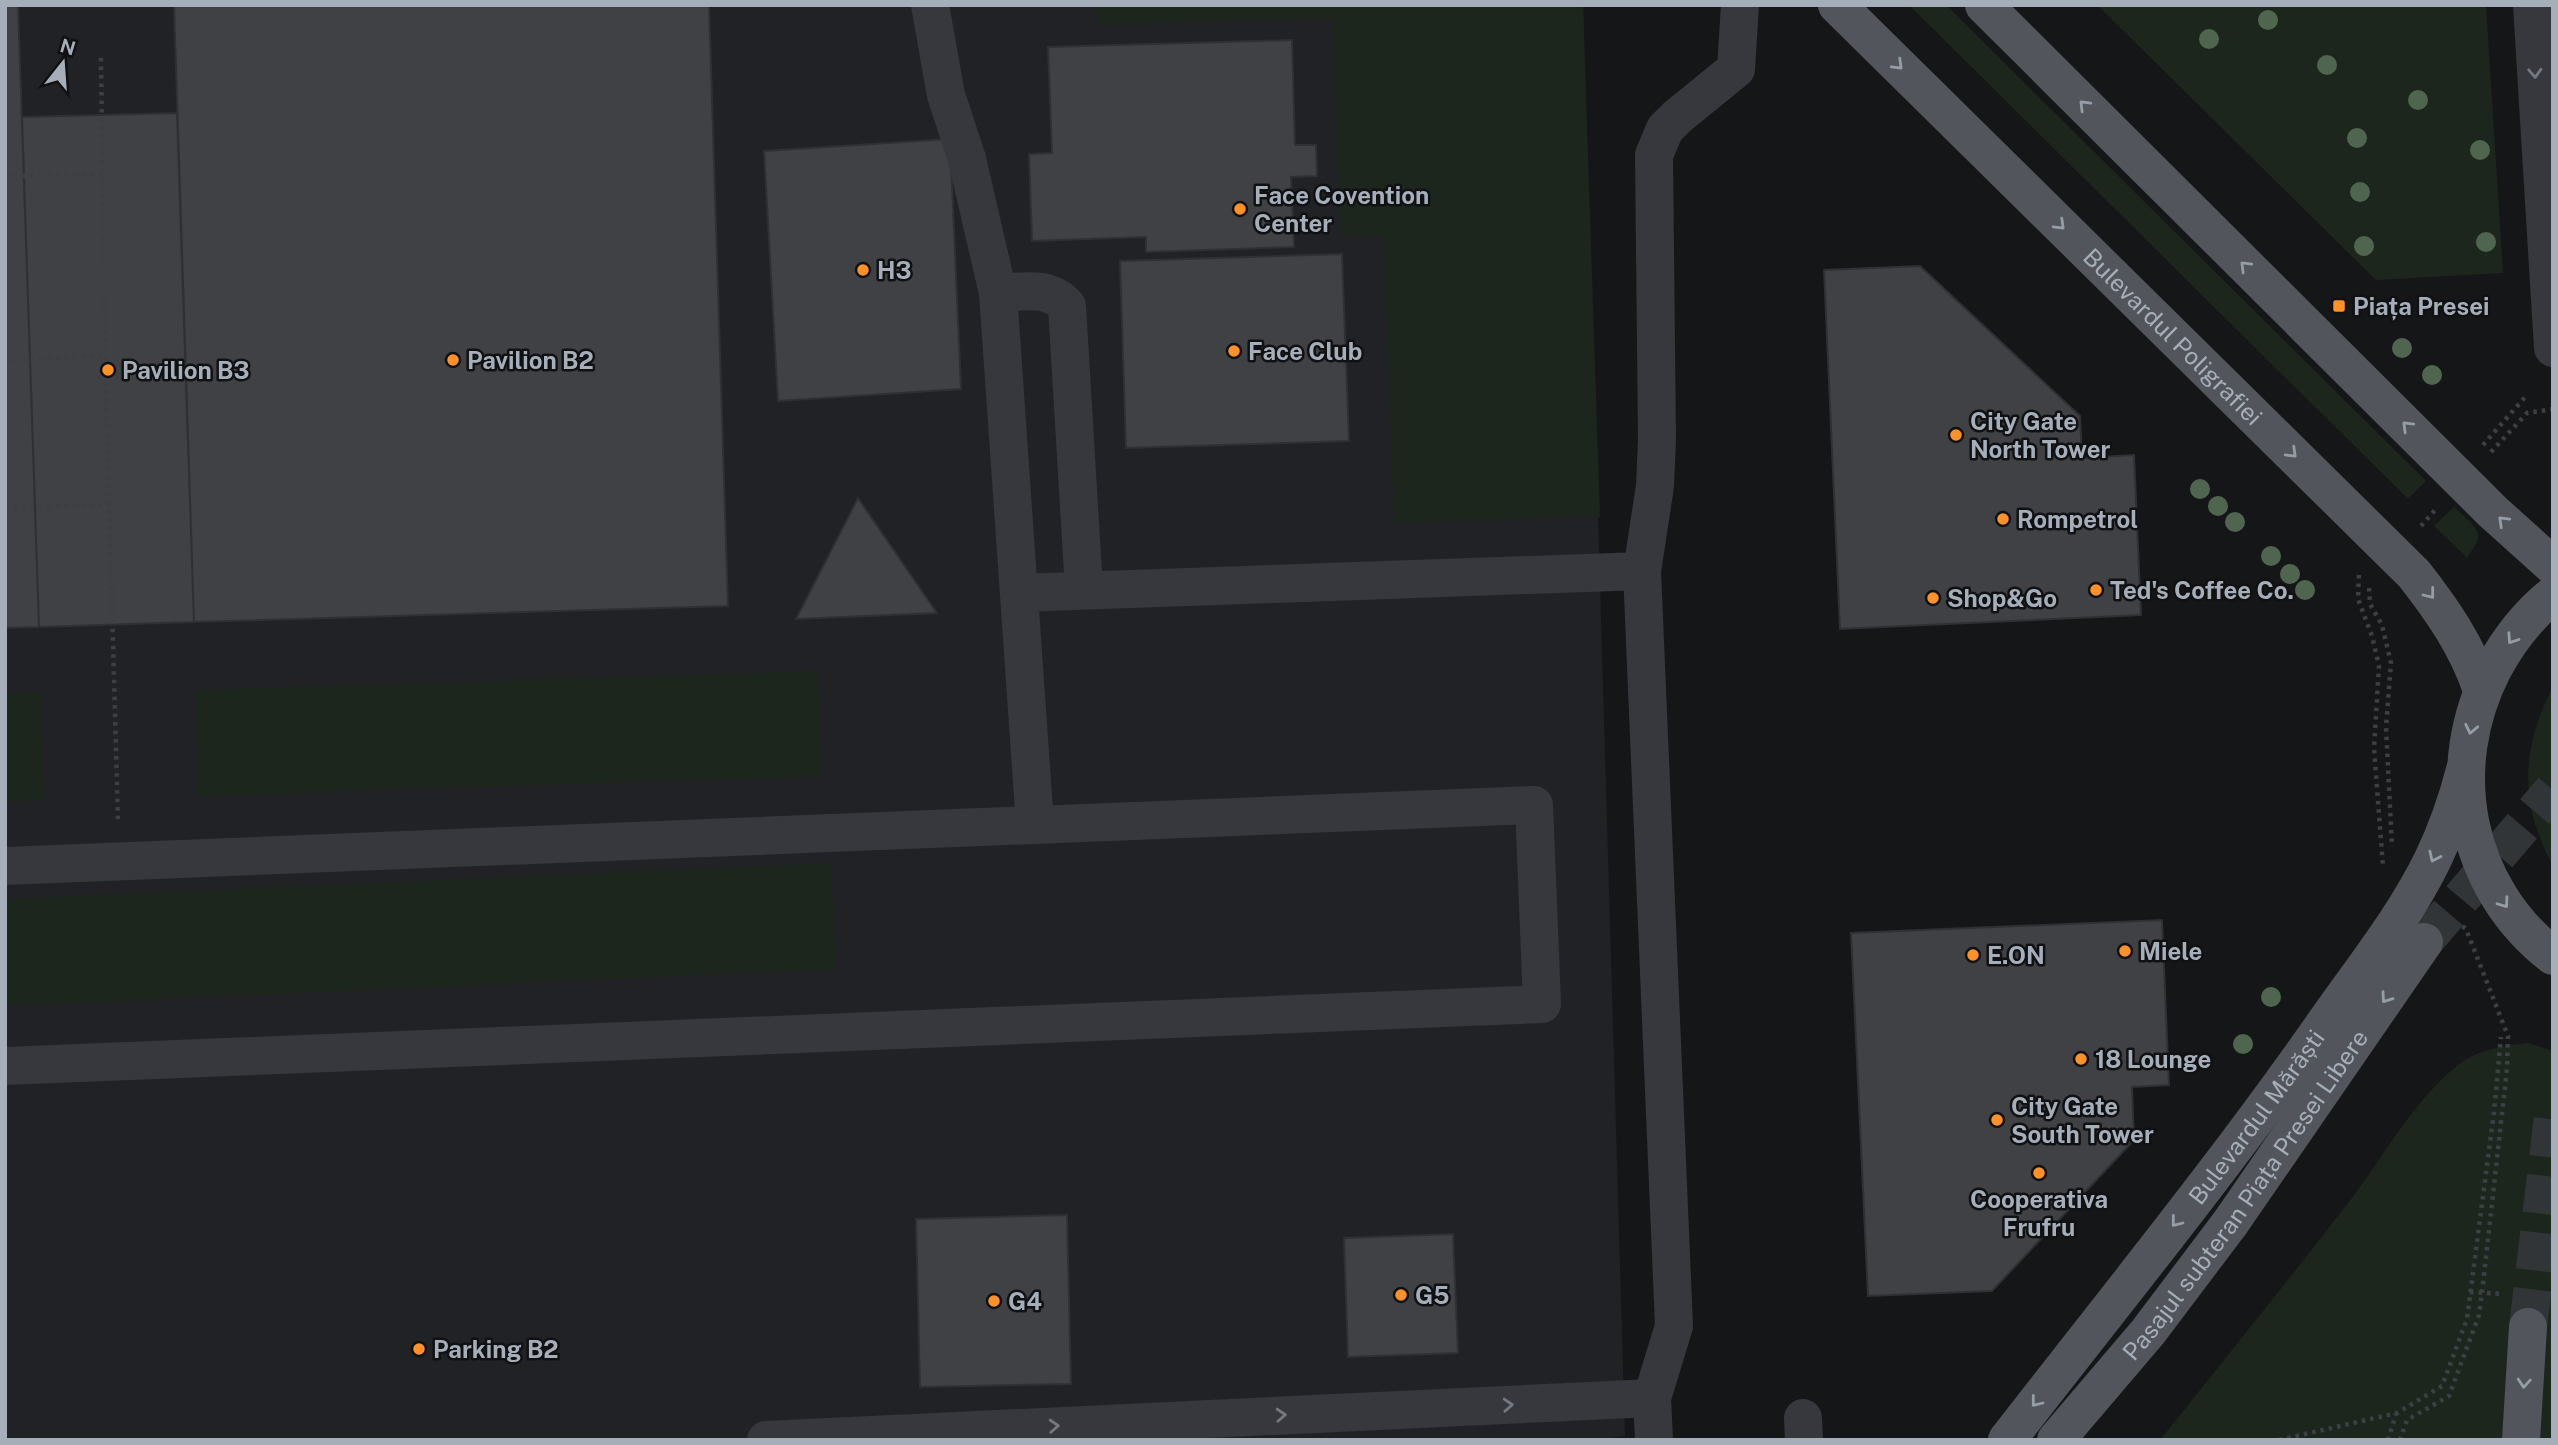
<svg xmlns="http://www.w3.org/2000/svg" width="2558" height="1445" font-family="'Public Sans',sans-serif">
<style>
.built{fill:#212225}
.green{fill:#1d261d}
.building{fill:#3f4145;stroke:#2f3034;stroke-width:2}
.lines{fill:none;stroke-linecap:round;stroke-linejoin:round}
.major-tunnel{stroke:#323538;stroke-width:38;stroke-dasharray:38 19;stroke-linecap:butt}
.path{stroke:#3c4044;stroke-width:4.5;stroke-dasharray:3.5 5;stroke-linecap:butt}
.minor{stroke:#36383d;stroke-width:38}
.major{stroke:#52565c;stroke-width:38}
.tree{fill:#50654f}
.oneway{stroke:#959da6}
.oneway2{stroke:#747981}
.poi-dot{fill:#ff9126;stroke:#101113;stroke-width:2.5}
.labels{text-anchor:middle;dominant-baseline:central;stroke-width:5;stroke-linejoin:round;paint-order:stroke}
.poi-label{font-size:24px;font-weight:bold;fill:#a6afb9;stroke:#101113;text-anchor:start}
.street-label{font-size:24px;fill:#a6afb9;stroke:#101113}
</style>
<rect width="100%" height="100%" fill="#151618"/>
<!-- built -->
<path class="built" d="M5,5h1578l42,1431 -28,4h-1592z"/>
<!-- green -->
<path class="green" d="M1095,5h488l17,512 -206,5 -10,-286h-43l-8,-217 -235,6z
M1909,5h37l480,476 -18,18z
M2097,5h389l17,268 -127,7z
M2454,507c7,7 26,20 24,31 -1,6 -8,14 -11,20l-33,-32z
M818,671l3,105 -623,20 -3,-106z
M2553,687v177c-8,-10 -11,-22 -16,-35 -17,-48 -8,-97 16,-142z
M41,693l4,107 -40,2v-108z
M831,863l5,106 -831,37v-107z
M2528,1043l22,7 3,3v387h-393c63,-79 127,-158 189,-238 36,-47 62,-99 109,-137 19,-15 46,-20 70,-22z"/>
<!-- building -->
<path class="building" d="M5,5h13l21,622 -34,1z
M174,5h535l19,601 -534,16z
M1292,40l3,105h21l1,31 -26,1 3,70 -148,5v-15l-114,4 -3,-87 23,-1 -4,-106z
M177,113l17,509 -155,5 -17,-510z
M950,139l11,250 -183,12 -14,-250z
M1342,254l7,187 -223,7 -6,-187z
M1920,266l160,150 2,42 52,-3 7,160 -301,14 -16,-359z
M858,498l79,115 -141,6z
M2162,920l7,165 -37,2 2,53 -142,151 -124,5 -17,-363z
M1067,1215l4,169 -151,3 -4,-168z
M1453,1234l5,119 -110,4 -4,-119z"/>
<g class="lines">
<!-- major-tunnel -->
<path class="major-tunnel" d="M2424,942l129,-152
M2528,1327l25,-210"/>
<!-- path -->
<path class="path" d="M101,58l4,297
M5,176l98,-2
M5,361l100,-6 13,466
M2483,445l44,-50
M2491,452l36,-39 26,-4
M5,509l105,-5
M2421,526l15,-17
M2359,575l-1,24 14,37 7,30 -5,82 9,119
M2369,588l1,16 12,21 9,38 -5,64 6,120
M2470,1292l33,2
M2279,1440l118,-27 45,-27 25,-67 27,-207 7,-75
M2388,1440l8,-26
M2400,1440l7,-20 42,-24 30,-81 3,-22 25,-224 1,-33 -42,-107 -4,-3"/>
<!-- minor -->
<path class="minor" d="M930,5l16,90 21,64 31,134 37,532
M2532,5l21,343
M998,293c25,-1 51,-8 69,13l17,284
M1019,593l623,-22
M5,866l1529,-61 8,199 -1537,62
M1803,1418l1,22
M766,1440l886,-42
M1654,1440l-2,-42 22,-72 -32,-755 13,-85 2,-46 -3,-285 11,-26 12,-12 59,-48 4,-64"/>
<!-- major -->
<g class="major">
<path id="s1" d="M1837,5l577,569c29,37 53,72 68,116"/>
<path d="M1984,5l509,507 60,54"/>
<path d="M2553,595c-25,20 -45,46 -60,74 -51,99 -29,218 60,287"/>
<path id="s2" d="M2007,1440c107,-138 218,-274 318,-417 37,-53 80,-106 108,-164 14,-29 24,-58 32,-89"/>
<path id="s3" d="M2056,1440l92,-108 83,-110 193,-280"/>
<path d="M2521,1440l7,-113"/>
</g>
</g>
<!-- trees -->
<g class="tree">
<circle cx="2268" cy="20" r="10"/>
<circle cx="2209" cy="39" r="10"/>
<circle cx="2327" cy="65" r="10"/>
<circle cx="2418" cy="100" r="10"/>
<circle cx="2357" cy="138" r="10"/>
<circle cx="2480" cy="150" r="10"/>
<circle cx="2360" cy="192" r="10"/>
<circle cx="2486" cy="242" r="10"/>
<circle cx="2364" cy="246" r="10"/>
<circle cx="2402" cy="348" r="10"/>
<circle cx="2432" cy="375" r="10"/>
<circle cx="2200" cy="489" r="10"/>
<circle cx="2218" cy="506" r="10"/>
<circle cx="2235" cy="522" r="10"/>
<circle cx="2271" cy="556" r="10"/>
<circle cx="2290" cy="574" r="10"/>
<circle cx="2305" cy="590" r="10"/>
<circle cx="2271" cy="997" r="10"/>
<circle cx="2243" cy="1044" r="10"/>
</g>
<!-- one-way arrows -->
<defs><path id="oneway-chevron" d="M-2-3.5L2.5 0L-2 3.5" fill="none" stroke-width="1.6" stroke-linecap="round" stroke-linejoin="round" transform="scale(1.75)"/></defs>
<g class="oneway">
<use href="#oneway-chevron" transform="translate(1898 65) rotate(44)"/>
<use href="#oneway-chevron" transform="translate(2084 105) rotate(-135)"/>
<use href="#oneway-chevron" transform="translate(2060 225) rotate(44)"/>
<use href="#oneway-chevron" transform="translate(2245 266) rotate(-135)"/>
<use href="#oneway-chevron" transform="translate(2407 426) rotate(-135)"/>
<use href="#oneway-chevron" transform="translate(2292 453) rotate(44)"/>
<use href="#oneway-chevron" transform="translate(2503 521) rotate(-136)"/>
<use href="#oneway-chevron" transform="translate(2430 594) rotate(52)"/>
<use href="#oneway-chevron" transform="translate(2512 639) rotate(124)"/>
<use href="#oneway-chevron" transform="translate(2471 729) rotate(102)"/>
<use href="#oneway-chevron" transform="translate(2434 857) rotate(115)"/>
<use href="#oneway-chevron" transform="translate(2504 903) rotate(54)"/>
<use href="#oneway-chevron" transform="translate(2386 998) rotate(125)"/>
<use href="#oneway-chevron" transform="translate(2176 1222) rotate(128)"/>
<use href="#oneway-chevron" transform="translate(2524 1383) rotate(94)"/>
<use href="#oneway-chevron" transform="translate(2036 1402) rotate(128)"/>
</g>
<g class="oneway2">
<use href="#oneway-chevron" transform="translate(2535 73) rotate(87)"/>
<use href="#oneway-chevron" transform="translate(1508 1405) rotate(-3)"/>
<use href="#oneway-chevron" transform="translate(1281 1415) rotate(-3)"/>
<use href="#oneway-chevron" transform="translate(1054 1426) rotate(-3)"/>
</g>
<!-- markers -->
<g class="poi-dot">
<circle cx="1240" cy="209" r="7"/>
<circle cx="863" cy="270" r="7"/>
<rect x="2332" y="299" width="14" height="14" rx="3.5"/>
<circle cx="1234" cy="351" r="7"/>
<circle cx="453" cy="360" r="7"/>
<circle cx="108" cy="370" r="7"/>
<circle cx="1956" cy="435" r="7"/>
<circle cx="2003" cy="519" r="7"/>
<circle cx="2096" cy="590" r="7"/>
<circle cx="1933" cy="598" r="7"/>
<circle cx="2125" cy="951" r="7"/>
<circle cx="1973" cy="955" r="7"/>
<circle cx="2081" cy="1059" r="7"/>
<circle cx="1997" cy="1120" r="7"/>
<circle cx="2039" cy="1173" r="7"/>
<circle cx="1401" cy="1295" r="7"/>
<circle cx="994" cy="1301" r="7"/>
<circle cx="419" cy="1349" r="7"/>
</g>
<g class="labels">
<!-- poi labels -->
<g class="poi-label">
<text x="1254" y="195">Face Covention<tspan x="1254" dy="28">Center</tspan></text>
<text x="877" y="270">H3</text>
<text x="2353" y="306">Piața Presei</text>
<text x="1248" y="351">Face Club</text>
<text x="467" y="360">Pavilion B2</text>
<text x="122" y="370">Pavilion B3</text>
<text x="1970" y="421">City Gate<tspan x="1970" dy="28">North Tower</tspan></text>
<text x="2017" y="519">Rompetrol</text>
<text x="2110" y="590">Ted's Coffee Co.</text>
<text x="1947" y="598">Shop&amp;Go</text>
<text x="2139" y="951">Miele</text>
<text x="1987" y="955">E.ON</text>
<text x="2095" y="1059">18 Lounge</text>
<text x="2011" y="1106">City Gate<tspan x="2011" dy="28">South Tower</tspan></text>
<text x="2039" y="1199" text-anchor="middle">Cooperativa<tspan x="2039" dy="28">Frufru</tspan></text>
<text x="1415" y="1295">G5</text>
<text x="1008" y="1301">G4</text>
<text x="433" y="1349">Parking B2</text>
</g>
<!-- street labels -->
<g class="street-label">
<text stroke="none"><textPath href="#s1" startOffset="472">Bulevardul Poligrafiei</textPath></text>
<text stroke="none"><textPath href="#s2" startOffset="408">Bulevardul Mărăști</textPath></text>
<text stroke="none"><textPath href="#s3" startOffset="310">Pasajul subteran Piața Presei Libere</textPath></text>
</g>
</g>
<!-- border -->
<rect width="2558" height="1445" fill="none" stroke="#a6afb9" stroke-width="14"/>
<!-- north arrow -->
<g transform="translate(63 63) rotate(17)" stroke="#101113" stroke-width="5" paint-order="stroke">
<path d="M0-5L12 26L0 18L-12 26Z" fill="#a6afb9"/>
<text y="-10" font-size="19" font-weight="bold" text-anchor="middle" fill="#a6afb9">N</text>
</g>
</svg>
